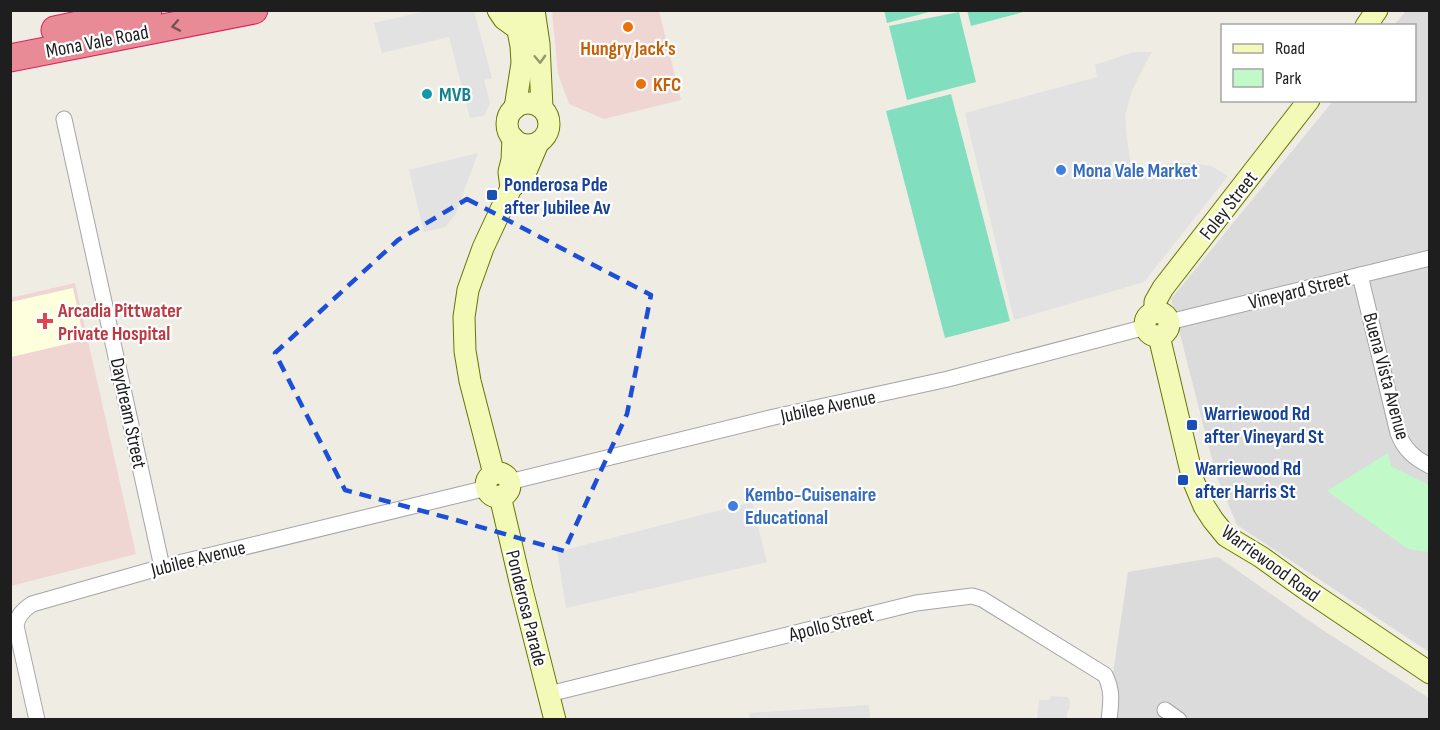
<svg xmlns="http://www.w3.org/2000/svg" width="1440" height="730" font-family="'Sofia Sans Condensed',sans-serif">
<style>
.residential{fill:#dcdbdb}
.commercial{fill:#f0d6d3}
.education{fill:#fdffdd}
.park{fill:#c1fac8}
.pitch{fill:#81dfc0}
.parking{fill:#e2e2e2}
.lines{fill:none;stroke-linecap:round;stroke-linejoin:round}
.street-casing{stroke:#a5a5a5;stroke-width:17}
.secondary-casing{stroke:#647704;stroke-width:23}
.highway-casing{stroke:#dc2258;stroke-width:29}
.street{stroke:#fff;stroke-width:15}
.secondary{stroke:#f3fab7;stroke-width:21}
.highway{stroke:#e88b97;stroke-width:27}
.oneway{stroke:#794f54}
.oneway2{stroke:#939772}
.marked{fill:none;stroke:#1d4ed8;stroke-width:4.5;stroke-dasharray:12 8;stroke-linejoin:round}
.food-dot{fill:#e8710a;stroke:#fff;stroke-width:2}
.culture-dot{fill:#0f9aa8;stroke:#fff;stroke-width:2}
.shop-dot{fill:#3f7fe0;stroke:#fff;stroke-width:2}
.transit-dot{fill:#1a4fb4;stroke:#fff;stroke-width:2}
.health-dot{fill:#e0444e;stroke:#fff;stroke-width:2}
.labels{text-anchor:middle;stroke-width:4.5;stroke-linejoin:round;paint-order:stroke}
.street-label{font-size:20px;fill:#1e1e1e;stroke:#fff}
.food-label{font-size:20px;font-weight:bold;fill:#c56008;stroke:#fff}
.culture-label{font-size:20px;font-weight:bold;fill:#0d838f;stroke:#fff;text-anchor:start}
.shop-label{font-size:20px;font-weight:bold;fill:#366cbe;stroke:#fff;text-anchor:start}
.transit-label{font-size:20px;font-weight:bold;fill:#164399;stroke:#fff;text-anchor:start}
.health-label{font-size:20px;font-weight:bold;fill:#be3a42;stroke:#fff;text-anchor:start}
</style>
<rect width="100%" height="100%" fill="#efece4"/>
<g class="residential">
<polygon points="1406,11 1429,11 1429,652 1237,525 1216,475 1171,299 1333,101 1414,100 1414,26 1394,25"/>
<polygon points="1218,557 1321,629 1429,698 1429,719 1106,720 1128,572"/>
</g>
<g class="commercial">
<polygon points="552,11 659,11 681,100 604,119 569,104 558,74"/>
<polygon points="75,283 136,554 11,586 10,298"/>
</g>
<polygon class="education" points="73,288 84,340 11,357 11,302"/>
<polygon class="park" points="1388,453 1391,466 1429,485 1429,552 1408,549 1327,491"/>
<g class="pitch">
<polygon points="884,10 933,10 933,11 887,23"/>
<polygon points="967,10 1027,10 1027,11 971,26"/>
<polygon points="959,12 976,82 907,100 889,26"/>
<polygon points="951,94 1010,321 945,338 886,111"/>
</g>
<g class="parking">
<polygon points="426,11 474,11 492,78 484,80 490,103 484,116 470,118 449,37 382,53 374,23"/>
<polygon points="1133,52 1152,52 1143,68 1132,91 1125,115 1127,140 1133,177 1154,168 1173,163 1191,163 1211,166 1228,176 1144,282 1014,320 965,113 1097,77 1095,65"/>
<polygon points="478,153 455,215 445,227 424,232 409,170"/>
<polygon points="752,502 767,562 566,608 557,552"/>
<polygon points="1051,696 1068,697 1070,701 1069,710 1067,712 1067,717 1068,719 1037,719 1039,700 1050,700"/>
<polygon points="869,705 870,719 750,719 749,713"/>
</g>
<g class="lines">
<g class="street-casing">
<g id="street">
<polyline points="64,119 162,567"/>
<path d="M1360 275 1398 433C1404 449 1414 458 1430 466"/>
<polyline points="1169,322 1430,258"/>
<polyline points="509,482 774,417 948,379 1146,327"/>
<path d="M549 694 916 603 972 596 982 599 990 604 1105 675C1113 691 1111 702 1109 720"/>
<polyline points="1165,710 1179,720"/>
<path d="M37 720 16 626C17 616 23 610 32 604L162 567 487 488"/>
</g>
</g>
<g class="secondary-casing">
<g id="secondary">
<polyline points="498,10 504,19 518,29"/>
<polyline points="514,10 521,46 522,63 515,108"/>
<polyline points="534,10 539,44 542,108"/>
<polyline points="1366,26 1377,10"/>
<circle cx="528" cy="124" r="21"/>
<polyline points="511,188 509,172 512,160 513,138"/>
<circle cx="1157" cy="324" r="12"/>
<polyline points="1155,313 1155,302 1163,288 1309,100"/>
<polyline points="1159,336 1193,480 1204,506 1213,520 1226,536 1261,557 1304,588 1430,673"/>
<circle cx="498" cy="485" r="12"/>
<polyline points="494,474 470,381 465,351 464,317 468,290 483,248 511,188 524,176 538,143"/>
<polyline points="500,496 522,590 555,720"/>
</g>
</g>
<g class="highway-casing">
<g id="highway">
<polyline points="55,30 148,10"/>
<polyline points="10,58 254,10"/>
</g>
</g>
<use href="#street" class="street"/>
<use href="#secondary" class="secondary"/>
<use href="#highway" class="highway"/>
</g>
<defs><path id="oneway-chevron" d="M-2-3.5L2.5 0L-2 3.5" fill="none" stroke-width="1.6" stroke-linecap="round" stroke-linejoin="round" transform="scale(1.5)"/></defs>
<use class="oneway" href="#oneway-chevron" transform="translate(176 26) rotate(169)"/>
<use class="oneway2" href="#oneway-chevron" transform="translate(540 59) rotate(88)"/>
<path class="marked" d="M467 199 651 295 627 414 564 551 456 520 345 490 275 353 398 240Z"/>
<g class="food-dot">
<circle cx="628" cy="27" r="6"/>
<circle cx="641" cy="84" r="6"/>
</g>
<circle class="culture-dot" cx="427" cy="94" r="6"/>
<g class="shop-dot">
<circle cx="1061" cy="170" r="6"/>
<circle cx="733" cy="506" r="6"/>
</g>
<g class="transit-dot">
<rect x="486" y="189" width="12" height="12" rx="3"/>
<rect x="1186" y="419" width="12" height="12" rx="3"/>
<rect x="1177" y="474" width="12" height="12" rx="3"/>
</g>
<path class="health-dot" d="M42 312h6v6h6v6h-6v6h-6v-6h-6v-6h6z"/>
<g class="labels">
<g class="street-label">
<text transform="translate(97 41) rotate(-11)" y="7">Mona Vale Road</text>
<text transform="translate(1228 205) rotate(-52)" y="7">Foley Street</text>
<text transform="translate(1299 290) rotate(-14)" y="7">Vineyard Street</text>
<text transform="translate(1387 376) rotate(75)" y="7">Buena Vista Avenue</text>
<text transform="translate(828 406) rotate(-12)" y="7">Jubilee Avenue</text>
<text transform="translate(129 413) rotate(78)" y="7">Daydream Street</text>
<text transform="translate(198 558) rotate(-14)" y="7">Jubilee Avenue</text>
<text transform="translate(1271 563) rotate(36)" y="7">Warriewood Road</text>
<text transform="translate(527 608) rotate(76)" y="7">Ponderosa Parade</text>
<text transform="translate(831 624) rotate(-14)" y="7">Apollo Street</text>
</g>
<g class="food-label">
<text x="628" y="55">Hungry Jack's</text>
<text x="653" y="91" text-anchor="start">KFC</text>
</g>
<g class="culture-label">
<text x="439" y="101">MVB</text>
</g>
<g class="shop-label">
<text x="1073" y="177">Mona Vale Market</text>
<text x="745" y="501">Kembo-Cuisenaire<tspan x="745" dy="23">Educational</tspan></text>
</g>
<g class="transit-label">
<text x="504" y="191">Ponderosa Pde<tspan x="504" dy="23">after Jubilee Av</tspan></text>
<text x="1204" y="420">Warriewood Rd<tspan x="1204" dy="23">after Vineyard St</tspan></text>
<text x="1195" y="475">Warriewood Rd<tspan x="1195" dy="23">after Harris St</tspan></text>
</g>
<g class="health-label">
<text x="58" y="317">Arcadia Pittwater<tspan x="58" dy="23">Private Hospital</tspan></text>
</g>
</g>
<rect width="1440" height="730" fill="none" stroke="#1e1e1e" stroke-width="24"/>
<rect x="1221" y="24" width="195" height="78" fill="#ffffff" stroke="#a5a5a5" stroke-width="1.5"/>
<rect x="1233" y="44" width="30" height="9" fill="#f3fab7" stroke="#a5a5a5" stroke-width="1.5"/>
<text x="1275" y="54" font-size="18" fill="#1e1e1e">Road</text>
<rect x="1233" y="69" width="30" height="18" fill="#c1fac8" stroke="#a5a5a5" stroke-width="1.5"/>
<text x="1275" y="84" font-size="18" fill="#1e1e1e">Park</text>
</svg>
